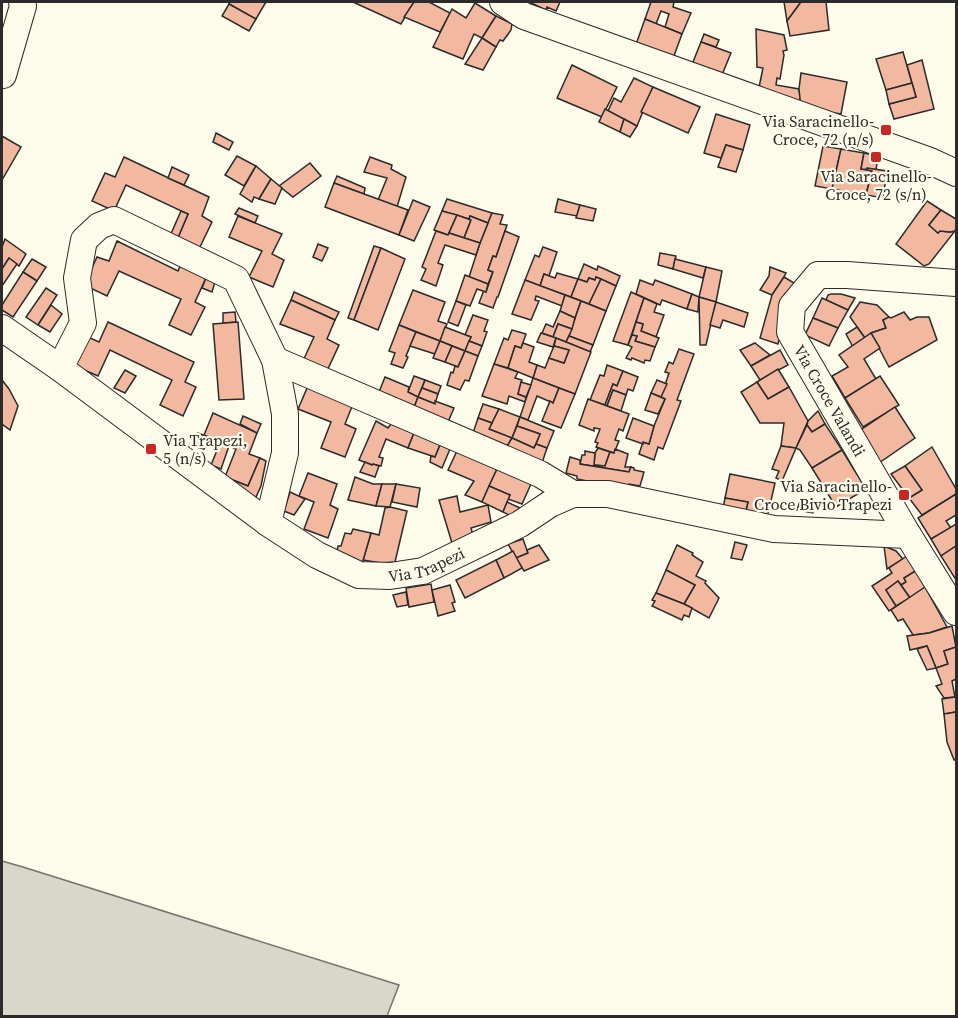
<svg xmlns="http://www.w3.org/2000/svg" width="958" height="1018" font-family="'Source Serif 4',serif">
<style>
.water{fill:#d8d7c9;stroke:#74746e;stroke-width:1.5}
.building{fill:#f2b8a0;stroke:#2b2b2b;stroke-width:1.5}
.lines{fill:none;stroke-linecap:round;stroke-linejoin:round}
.minor-casing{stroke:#2b2b2b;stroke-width:28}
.minor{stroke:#fdfbea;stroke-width:26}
.poi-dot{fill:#c62828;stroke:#fdfbea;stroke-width:2}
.labels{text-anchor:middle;stroke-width:4.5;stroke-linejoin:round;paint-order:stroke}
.poi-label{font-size:16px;fill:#2b2b2b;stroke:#fdfbea;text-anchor:end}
.street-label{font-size:16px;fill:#2b2b2b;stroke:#fdfbea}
</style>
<rect width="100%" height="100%" fill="#fdfbea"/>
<polygon class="water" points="2,861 23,867 399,985 387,1016 2,1016"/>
<g class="building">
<polygon points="230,2 266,2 256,19 229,4"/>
<polygon points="353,2 414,2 401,24"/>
<polygon points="414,2 429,2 450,13 440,32 404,17"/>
<polygon points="529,2 560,2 556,11 547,7 546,10"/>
<polygon points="651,2 674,2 673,7 691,13 682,34 665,27 669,14 661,11 656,24 645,19"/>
<polygon points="784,2 801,2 787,21"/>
<polygon points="801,2 826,2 829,30 790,36 787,21"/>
<polygon points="475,3 496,16 482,38 474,34 463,59 433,47 452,9 466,18"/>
<polygon points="229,4 256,19 249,31 222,16"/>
<polygon points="496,16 512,24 511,30 503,41 500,40 496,47 482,38"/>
<polygon points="645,19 682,34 671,64 634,50"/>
<polygon points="756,29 784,35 787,50 783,51 784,55 780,79 777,78 776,85 799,89 801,105 757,97 763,68 757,67"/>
<polygon points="704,34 719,40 716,47 701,42"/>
<polygon points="482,38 496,47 483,70 465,64"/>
<polygon points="701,42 731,53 719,82 689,72"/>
<polygon points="903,52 912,83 886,90 876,59"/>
<polygon points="922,60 934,109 894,119 889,104 916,97 907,65"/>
<polygon points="572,65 617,87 602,117 557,98"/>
<polygon points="801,73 847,82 841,114 801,108 799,89"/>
<polygon points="634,78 653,87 637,126 608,111 614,98 621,102"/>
<polygon points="912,83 916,97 889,104 886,90"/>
<polygon points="653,87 700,107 688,133 641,112"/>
<polygon points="605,109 624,119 620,132 599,122"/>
<polygon points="716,114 750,125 743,150 726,145 721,158 704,153"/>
<polygon points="624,119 637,126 630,137 620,132"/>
<polygon points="216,133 233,142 229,150 213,142"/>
<polygon points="2,136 21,147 2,180"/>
<polygon points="726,145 743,150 736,172 718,167"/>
<polygon points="823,146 841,149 832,189 815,186"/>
<polygon points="841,149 864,153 861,169 872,171 866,195 832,189"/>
<polygon points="864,153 878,156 876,170 861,169"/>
<polygon points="237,156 256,166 244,186 225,175"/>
<polygon points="124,157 209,197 202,216 212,222 198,251 177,240 188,214 126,185 114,211 92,201 105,173 115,177"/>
<polygon points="370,157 392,165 391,169 406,177 397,207 378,200 387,178 364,172"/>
<polygon points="310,163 321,176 293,197 279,186"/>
<polygon points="256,166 271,179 259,199 254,197 252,202 240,194"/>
<polygon points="172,167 189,175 184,185 168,178"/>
<polygon points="867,168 887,171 883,198 866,195 872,171 867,170"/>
<polygon points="337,176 365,188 364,194 334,183"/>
<polygon points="271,179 282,188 275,204 259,199"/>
<polygon points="334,183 408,210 399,235 325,207"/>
<polygon points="447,199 492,213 488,223 470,216 469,219 442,211"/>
<polygon points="558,199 580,205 577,216 555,212"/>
<polygon points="413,200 430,207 414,241 399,235"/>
<polygon points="927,201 941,210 929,225 938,233 940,231 950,232 955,231 929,264 924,266 896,244"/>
<polygon points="580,205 596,209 593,221 576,218"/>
<polygon points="239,208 258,216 255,223 235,214"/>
<polygon points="941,210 956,219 956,228 955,231 950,232 940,231 938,233 929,225"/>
<polygon points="181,211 188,214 177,240 170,236"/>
<polygon points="442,211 457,215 448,235 434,230"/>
<polygon points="492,213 503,215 500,224 507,225 496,257 493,256 488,270 493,272 488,284 469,277 480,243"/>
<polygon points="457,215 471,220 464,238 449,233"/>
<polygon points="238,216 282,234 272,254 284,260 273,287 249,277 262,251 229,237"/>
<polygon points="470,216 488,223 480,243 464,238 471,220 469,219"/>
<polygon points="436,231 448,235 449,233 480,243 476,255 445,245 438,263 443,265 436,286 421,280 426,269 422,267"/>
<polygon points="505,231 519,237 498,297 497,297 493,308 479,303 484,290 486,292 493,272 488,270 493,256 496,257"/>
<polygon points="5,239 26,254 19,266 9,258 2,269 2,247"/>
<polygon points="117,241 178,271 180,266 206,278 195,302 205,307 191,335 169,325 181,299 119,271 107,296 84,285 97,257 109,261"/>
<polygon points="318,244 328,248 322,261 313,257"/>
<polygon points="374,246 381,248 354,320 348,318"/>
<polygon points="543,247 557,252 549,276 544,274 540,286 525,280 535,255 539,257"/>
<polygon points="381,248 405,259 378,330 354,320"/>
<polygon points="660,253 676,256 673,269 658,265"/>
<polygon points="9,258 17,264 2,286 2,269"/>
<polygon points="32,259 46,267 37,281 23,272"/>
<polygon points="675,259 706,267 703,278 673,269"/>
<polygon points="584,264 597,270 598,266 620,276 616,286 596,277 595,280 589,278 587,282 578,279"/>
<polygon points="706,267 722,271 716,302 699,297"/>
<polygon points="770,267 786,273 784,277 772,295 760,290 769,276"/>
<polygon points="23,272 37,281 13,317 2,310 2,305"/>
<polygon points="557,273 578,279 571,297 540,286 544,274 555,278"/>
<polygon points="465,275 488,284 486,292 477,289 470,306 456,301"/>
<polygon points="596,277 601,279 589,304 571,297 578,279 587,282 589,278 595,280"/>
<polygon points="784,277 799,286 788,305 778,344 760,338 772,295"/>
<polygon points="206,278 215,282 212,292 202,288"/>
<polygon points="601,279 616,286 606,311 589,304"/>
<polygon points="525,280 565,295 562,306 536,296 535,300 539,301 531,320 512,314"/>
<polygon points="640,280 653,285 655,280 692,294 687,309 662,300 660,305 636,294"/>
<polygon points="46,288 57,295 38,325 26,317"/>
<polygon points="413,290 445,302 438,321 447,324 440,341 399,325"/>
<polygon points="294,292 339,312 335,320 291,300"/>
<polygon points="631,292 644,298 628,345 613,341"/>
<polygon points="692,294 699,297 698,312 687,309"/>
<polygon points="831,294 841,294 855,298 848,310 826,300 828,295"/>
<polygon points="565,295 581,301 575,318 560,311"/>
<polygon points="699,297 716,302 706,345 700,345"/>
<polygon points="644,298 657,304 654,312 664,315 656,337 641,331 643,324 636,322"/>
<polygon points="822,298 848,310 838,328 813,318"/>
<polygon points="291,300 335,320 327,339 339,345 326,373 302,363 314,337 280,324"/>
<polygon points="456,301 466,305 458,326 448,322"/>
<polygon points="581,301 606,311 593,345 569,336"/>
<polygon points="716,302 748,313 744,327 723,320 720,328 710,325"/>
<polygon points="860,302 877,305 889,317 883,320 886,328 871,333 865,338 850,317"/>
<polygon points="51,305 62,314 50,332 38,325"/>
<polygon points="560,311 575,318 572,329 558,324 553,337 542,333 546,324 553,327"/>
<polygon points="235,312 236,322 223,323 223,313"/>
<polygon points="904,312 910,320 917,317 929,317 937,340 889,367 871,333 886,328 883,320 889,317 891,318"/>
<polygon points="473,315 488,320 484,331 487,332 482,346 469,341 471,337 465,335"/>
<polygon points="813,318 838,328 829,346 805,335"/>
<polygon points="108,322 194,362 185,382 196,387 183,416 160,405 172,380 110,350 98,376 75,366 88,337 99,342"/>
<polygon points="238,322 244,399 219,400 213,324"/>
<polygon points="636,322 643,324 641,331 659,338 655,347 635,341 637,336 632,335"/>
<polygon points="558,324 572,329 566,342 553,337"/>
<polygon points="399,325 416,332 406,356 408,357 403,368 391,364 395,353 389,351"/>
<polygon points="445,327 471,337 465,351 440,341"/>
<polygon points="857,327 865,338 853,347 846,334"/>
<polygon points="512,330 526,334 521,348 515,346 508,368 494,364 504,338 508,340"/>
<polygon points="416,332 440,341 435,354 410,346"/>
<polygon points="541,333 556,338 553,347 537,342"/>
<polygon points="871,333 880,348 864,359 876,379 845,398 832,376 848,367 839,355"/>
<polygon points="632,335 637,336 635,341 655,347 650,361 645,360 644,363 632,358 631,360 626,358 632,347 628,345"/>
<polygon points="569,336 593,345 590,352 566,342"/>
<polygon points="556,338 591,352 575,394 533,378 537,365 545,368 549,358 564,363 569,350 554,346"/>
<polygon points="440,341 452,346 445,362 433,358"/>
<polygon points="469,341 482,346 478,356 465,351"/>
<polygon points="523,343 534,347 529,362 537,365 533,378 508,368 515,346 521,348"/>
<polygon points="755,343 770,355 751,366 740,350"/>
<polygon points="452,346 465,351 458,367 445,362"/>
<polygon points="554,346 569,350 564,363 549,358"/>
<polygon points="679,349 694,354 677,400 681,401 663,449 658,447 654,460 639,454 643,442 649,444 654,426 665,399 661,397 669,373 665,372 669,362 673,364"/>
<polygon points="780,350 788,365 760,380 751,366"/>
<polygon points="465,351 478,356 469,381 465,380 460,390 447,385 451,372 453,373 455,366 458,367"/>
<polygon points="494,364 518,372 515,378 522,380 518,394 526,397 525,402 509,396 507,404 482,396"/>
<polygon points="607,365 623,371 617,386 613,384 605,405 590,400 600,375 604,376"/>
<polygon points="778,369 789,387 768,399 757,382"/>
<polygon points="125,370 136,376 125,393 114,388"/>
<polygon points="623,371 638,377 633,391 628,389 626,395 613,390 607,406 605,405 613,384 617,386"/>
<polygon points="414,376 425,380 418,397 408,392"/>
<polygon points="880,376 899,405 863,427 845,398"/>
<polygon points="385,377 409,387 408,392 418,397 412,413 388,403 390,395 379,392"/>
<polygon points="533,378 559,388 553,403 537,396 528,420 520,417"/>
<polygon points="2,380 9,389 18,406 10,430 2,424"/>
<polygon points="425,380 441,386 438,394 422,388"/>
<polygon points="657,380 667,384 661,397 651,393"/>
<polygon points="521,382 531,385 526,397 518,394"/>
<polygon points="757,382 768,399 789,387 808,421 796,448 781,446 784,423 760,423 741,392"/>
<polygon points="308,386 353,404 345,424 356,429 345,457 321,448 331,422 298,409"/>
<polygon points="422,388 438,394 435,404 418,397"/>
<polygon points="559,388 575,394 561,428 542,421 550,401 553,403"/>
<polygon points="613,390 626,395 621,411 607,406"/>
<polygon points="651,393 665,399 658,414 645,410"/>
<polygon points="418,397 435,404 435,401 454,408 448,422 412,413"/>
<polygon points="588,399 629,414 623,431 619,429 615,440 619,441 614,453 596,447 598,443 595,442 600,429 594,428 594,431 579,425"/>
<polygon points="483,404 499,409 492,423 478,418"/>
<polygon points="895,407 915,438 879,463 859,431"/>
<polygon points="499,409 520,417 512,438 489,429"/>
<polygon points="818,411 825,424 812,432 807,425 808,421"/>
<polygon points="213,413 257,433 249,454 260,458 248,486 225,477 236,449 204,435"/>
<polygon points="243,416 261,424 257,433 240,424"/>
<polygon points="520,417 554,431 547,448 536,444 540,434 517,426"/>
<polygon points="478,418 492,423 489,429 512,438 506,448 473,433"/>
<polygon points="633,418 654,426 649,444 643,442 643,444 626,438"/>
<polygon points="376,421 388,428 391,424 414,433 408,448 386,439 379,457 383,458 381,466 373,464 372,465 359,460"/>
<polygon points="825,424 842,450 812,468 800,450 796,448 807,425 812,432"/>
<polygon points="517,426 540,434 534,448 512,438"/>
<polygon points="198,433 215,440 213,444 209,442 209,444 206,443 204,449 193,446"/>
<polygon points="414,433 440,445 435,457 408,448"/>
<polygon points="512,438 534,448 536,444 547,448 542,463 506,448"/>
<polygon points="220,443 229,446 221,469 211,465"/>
<polygon points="440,445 450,449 442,468 430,462 431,456 435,457"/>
<polygon points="781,446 796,448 782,481 776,478 779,471 772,469"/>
<polygon points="932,447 956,489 956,494 922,515 909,498 922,490 905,466"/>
<polygon points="598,448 610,452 605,466 594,465 595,453"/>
<polygon points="615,449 628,454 625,467 631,467 629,472 580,464 582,455 585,455 585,451 595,453 594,465 605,466 610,452 614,453"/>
<polygon points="842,450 866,489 836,507 812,468"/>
<polygon points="457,451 497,469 482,502 465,495 474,481 448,470"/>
<polygon points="570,457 580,460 580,464 629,472 631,467 634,468 634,470 644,472 640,486 629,484 628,489 577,479 577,476 566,473"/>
<polygon points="260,458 266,461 261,486 256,497 223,482 225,477 248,486"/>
<polygon points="365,462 372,465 373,464 379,466 375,477 360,472"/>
<polygon points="905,466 922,490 909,498 891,474"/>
<polygon points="497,469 531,484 522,504 508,499 510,495 489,486"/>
<polygon points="308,473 337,484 330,505 338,509 328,538 304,529 314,502 299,496"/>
<polygon points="730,474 775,483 767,518 745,514 748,502 725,498"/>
<polygon points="355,477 373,484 382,484 376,506 348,500"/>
<polygon points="382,484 396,484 390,507 376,506"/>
<polygon points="396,484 420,488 417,507 392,502"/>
<polygon points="489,486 510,495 503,512 482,502"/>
<polygon points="290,492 305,499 294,515 284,511"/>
<polygon points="956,494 956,515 946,521 951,528 931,539 918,518"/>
<polygon points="457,496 460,512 488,505 491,522 471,528 473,535 452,543 439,500"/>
<polygon points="725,498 748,502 745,514 723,509"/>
<polygon points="801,498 816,501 813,513 797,510"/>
<polygon points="507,502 520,508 511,516 503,512"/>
<polygon points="390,507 407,511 395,562 381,563 363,560 371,533 379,535 385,508"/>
<polygon points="956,524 956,546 941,556 931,539"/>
<polygon points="353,529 371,533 362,564 336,556 338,546 341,546 345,533 351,534"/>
<polygon points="523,539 528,553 516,558 508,544"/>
<polygon points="735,542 747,545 742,560 731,558"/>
<polygon points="539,545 549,560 524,571 516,558 528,553 527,550"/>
<polygon points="677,545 693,553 692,555 703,562 696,576 706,581 705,583 719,598 709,618 684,604 695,585 666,570"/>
<polygon points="884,546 896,551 903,559 887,569"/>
<polygon points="956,546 956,580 941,556"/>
<polygon points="513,551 522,568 504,578 496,560"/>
<polygon points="907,556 917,570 904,578 906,582 901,585 898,581 886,590 896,606 889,611 872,586 892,573 889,568"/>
<polygon points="496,560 504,578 465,598 456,580"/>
<polygon points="666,570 695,585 684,604 656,593"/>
<polygon points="917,570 927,586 910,598 901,585 906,582 904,578"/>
<polygon points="898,581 910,598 896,606 886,590"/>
<polygon points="431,584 434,602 409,607 406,588"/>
<polygon points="450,585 455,602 452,603 455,611 438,616 432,590"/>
<polygon points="925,587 947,627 929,633 913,635 903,619 898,621 891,610"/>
<polygon points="406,592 408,605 397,607 393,595"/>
<polygon points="656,593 684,604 692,608 689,617 684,615 682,620 652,606 655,601 652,600"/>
<polygon points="952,626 956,647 944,651 948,664 936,668 927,646 910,650 907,636 929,633"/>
<polygon points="927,646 936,668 927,670 917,649"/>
<polygon points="956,647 956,679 952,681 955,697 944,698 936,686 942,684 936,668 948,664 944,651"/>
<polygon points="955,697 956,697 956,712 944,714 942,699"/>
<polygon points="956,712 956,759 954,760 947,742 944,714"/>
</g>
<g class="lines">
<g class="minor-casing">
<g id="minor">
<polyline points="503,2 524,16 930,161 956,173"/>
<polyline points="3,75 23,6 22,2"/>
<path id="s1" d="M956 283 847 275H818L792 306 790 332 908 535 956 612"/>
<path id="s2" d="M2 328 60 368 268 523 317 555 359 575 390 576 423 571 520 524 550 504 573 494H608L774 529 908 535"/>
<polyline points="275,360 540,474 573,494"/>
<polyline points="60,368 83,323 77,278 84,240 99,226 114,220 236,279 275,360 285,414 285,453 268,523"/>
</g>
</g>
<use href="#minor" class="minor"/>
</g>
<g class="poi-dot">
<rect x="880" y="124" width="12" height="12" rx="3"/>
<rect x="870" y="151" width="12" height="12" rx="3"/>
<rect x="145" y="443" width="12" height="12" rx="3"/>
<rect x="898" y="489" width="12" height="12" rx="3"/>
</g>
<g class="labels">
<g class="poi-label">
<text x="874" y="127">Via Saracinello-<tspan x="874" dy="18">Croce, 72 (n/s)</tspan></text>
<text x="876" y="182" text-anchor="middle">Via Saracinello-<tspan x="876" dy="18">Croce, 72 (s/n)</tspan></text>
<text x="163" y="446" text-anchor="start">Via Trapezi,<tspan x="163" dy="18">5 (n/s)</tspan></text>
<text x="892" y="492">Via Saracinello-<tspan x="892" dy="18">Croce Bivio Trapezi</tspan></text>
</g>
<g class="street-label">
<text dy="6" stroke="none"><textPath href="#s1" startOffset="284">Via Croce Valandi</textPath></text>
<text dy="6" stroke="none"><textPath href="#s2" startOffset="504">Via Trapezi</textPath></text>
</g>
</g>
<rect width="958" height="1018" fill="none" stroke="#2b2b2b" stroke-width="6"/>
</svg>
